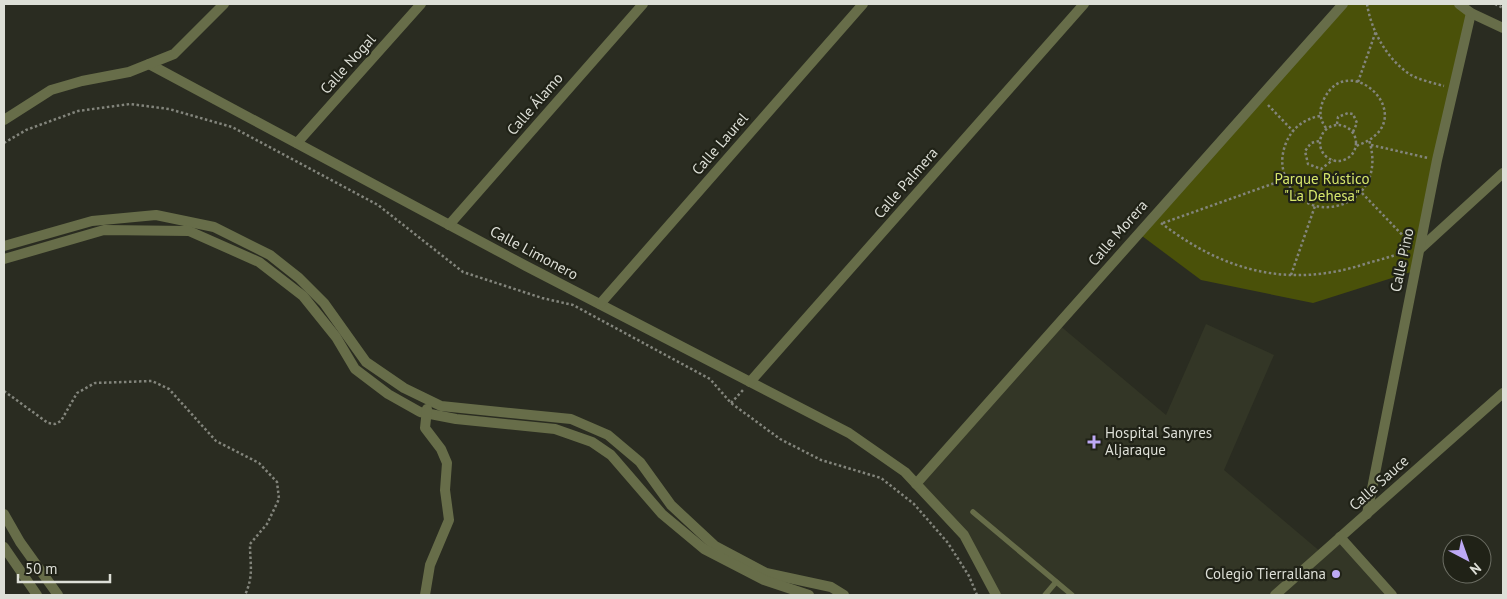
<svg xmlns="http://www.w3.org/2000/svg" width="1507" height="599" font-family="'PT Sans',sans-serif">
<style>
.built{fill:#333626}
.green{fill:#4a5109}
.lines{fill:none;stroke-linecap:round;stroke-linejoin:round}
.path{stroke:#83857c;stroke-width:2.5;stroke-dasharray:2.5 2.5;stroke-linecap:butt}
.service{stroke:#676d49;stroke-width:5.5}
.minor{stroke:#676d49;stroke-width:10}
.tertiary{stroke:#676d49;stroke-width:10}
.poi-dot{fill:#bda9f5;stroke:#202217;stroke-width:2}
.labels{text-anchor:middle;stroke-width:4.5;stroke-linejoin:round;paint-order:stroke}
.street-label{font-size:15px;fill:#dddfd7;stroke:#202217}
.park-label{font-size:15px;fill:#d7e76c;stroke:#202217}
.poi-label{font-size:15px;fill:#dddfd7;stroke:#202217;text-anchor:start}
</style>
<rect width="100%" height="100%" fill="#2a2c21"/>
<polygon class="built" points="1058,324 1166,415 1206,324 1274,355 1224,470 1322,553 1340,537 1392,595 996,595 964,535 916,484"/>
<polygon class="green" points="1343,4 1459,4 1471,13 1414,271 1313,303 1201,280 1138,233"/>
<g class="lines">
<g class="path">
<path d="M1367 4C1371 30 1387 60 1411 75 1420 80 1433 83 1444 86"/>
<polyline points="1495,4 1503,8"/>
<polyline points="1358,82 1376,31"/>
<polyline points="1268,105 1293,131"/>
<path d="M1320 116C1304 119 1292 128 1286 143 1282 153 1281 163 1284 173 1300 233 1391 209 1369 140"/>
<polyline points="1337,124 1338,117 1348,113 1353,114 1357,123 1353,132"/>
<circle cx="1338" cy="143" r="18"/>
<path d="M1326 128C1319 119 1319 109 1324 99 1350 46 1426 122 1356 146"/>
<polyline points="1319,141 1311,143 1305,151 1308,164 1321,169 1333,160"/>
<polyline points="4,143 26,130 78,111 130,104 169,109 232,127 378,205 463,272 542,298 573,305 710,379 731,403 780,439 821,460 881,478 914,504 948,543 969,576 977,595"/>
<polyline points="1371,145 1428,158"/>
<polyline points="1362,193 1410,243"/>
<path d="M1161 223C1225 272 1290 289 1368 263 1382 259 1396 256 1408 249"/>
<polyline points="1163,223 1286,179"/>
<polyline points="1291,275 1315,206"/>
<path d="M4 391 48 423 55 424 61 421 77 393 95 383 152 381 169 389 216 441 259 463 277 482 279 499 267 524 250 544C250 565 254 575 245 595"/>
<polyline points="731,403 744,389"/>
</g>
<g class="service">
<polyline points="973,512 1072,595"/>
<polyline points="1045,595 1056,582"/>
</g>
<g class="minor">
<polyline points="149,64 526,266 849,433 905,472 964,535 996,595"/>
<polyline points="297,143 421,4"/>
<polyline points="449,225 643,4"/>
<polyline points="4,246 92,221 156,215 214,227 270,255 299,278 324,303 366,362 404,388 441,406 571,419 608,435 640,462 671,505 715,546 766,573 831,587 844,595"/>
<polyline points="1421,248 1503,173"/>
<polyline points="4,259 104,230 189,231 259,262 303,296 336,337 355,369 388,394 420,412 456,419 555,429 592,442 611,455 662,514 704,549 764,580 809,595"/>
<polyline points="600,304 863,4"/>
<polyline points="750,382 1084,4"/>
<polyline points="916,484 1343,4"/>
<polyline points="1367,514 1437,160 1471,13"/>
<polyline points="1340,537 1392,595"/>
<polyline points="425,595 430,565 449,520 445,490 447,463 441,449 425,428 427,409"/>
<polyline points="1275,595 1503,393"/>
</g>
<g class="tertiary">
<polyline points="1459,4 1471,13 1503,28"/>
<polyline points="4,120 51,90 82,81 129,72 174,54 224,4"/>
<polyline points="4,514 20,542 58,595"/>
<polyline points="4,547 37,595"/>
</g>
</g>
<g class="poi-dot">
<path d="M1091.5 434.5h5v5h5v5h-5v5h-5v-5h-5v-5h5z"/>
<circle cx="1336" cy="574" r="5"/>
</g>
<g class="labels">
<g class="street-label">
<text transform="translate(348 64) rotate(-48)" y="5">Calle Nogal</text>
<text transform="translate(535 104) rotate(-49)" y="5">Calle Álamo</text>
<text transform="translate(720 144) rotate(-49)" y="5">Calle Laurel</text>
<text transform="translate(906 183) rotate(-49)" y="5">Calle Palmera</text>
<text transform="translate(1118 233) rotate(-49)" y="5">Calle Morera</text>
<text transform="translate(534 253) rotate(28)" y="5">Calle Limonero</text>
<text transform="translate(1402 260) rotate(-78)" y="5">Calle Pino</text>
<text transform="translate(1379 483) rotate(-42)" y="5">Calle Sauce</text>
</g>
<g class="park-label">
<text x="1322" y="184">Parque Rústico<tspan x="1322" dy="17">"La Dehesa"</tspan></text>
</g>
<g class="poi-label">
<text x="1105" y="438">Hospital Sanyres<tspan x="1105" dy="17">Aljaraque</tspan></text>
<text x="1326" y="579" text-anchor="end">Colegio Tierrallana</text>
</g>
</g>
<rect width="1507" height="599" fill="none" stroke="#dddfd7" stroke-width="10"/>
<g transform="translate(1467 559) rotate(139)"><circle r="24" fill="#202217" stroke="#6c6e64"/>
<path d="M0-4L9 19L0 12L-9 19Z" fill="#bda9f5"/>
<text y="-8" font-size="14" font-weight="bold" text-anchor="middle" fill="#dddfd7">N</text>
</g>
<path d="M18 574v8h92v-8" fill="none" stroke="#dddfd7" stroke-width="2.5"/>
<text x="25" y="574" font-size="15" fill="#dddfd7" stroke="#202217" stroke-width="4" paint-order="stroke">50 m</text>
</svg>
